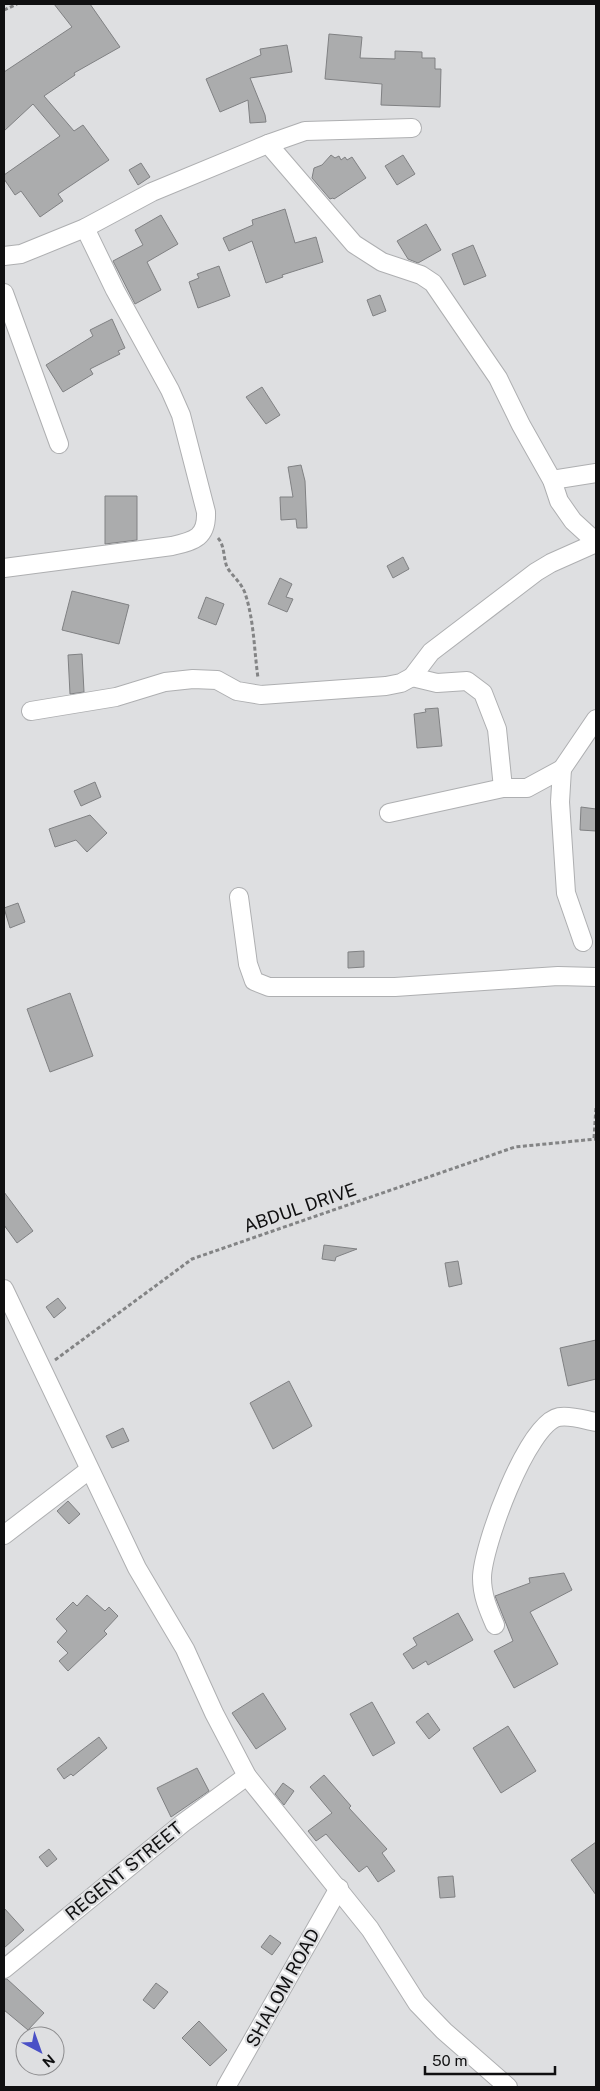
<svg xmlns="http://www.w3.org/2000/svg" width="600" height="2091" font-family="'Public Sans',sans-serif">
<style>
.building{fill:#abacad;stroke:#808183}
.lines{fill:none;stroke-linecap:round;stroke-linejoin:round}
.street-casing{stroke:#aeafb1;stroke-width:20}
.path{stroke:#838485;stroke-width:3;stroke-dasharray:4 2.5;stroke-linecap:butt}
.street{stroke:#fff;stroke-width:18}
.labels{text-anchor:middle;stroke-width:4.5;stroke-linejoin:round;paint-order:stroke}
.street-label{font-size:18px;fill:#101011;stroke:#dedfe1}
</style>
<rect width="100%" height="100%" fill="#dedfe1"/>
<g class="building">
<polygon points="54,4 90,4 120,47 74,73 75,75 44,96 74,131 83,125 109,160 58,194 63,201 40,217 21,191 15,195 4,179 4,175 60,136 33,104 4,131 4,72 72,27"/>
<polygon points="329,34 362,37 360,58 395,59 395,51 422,52 422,58 435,58 435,69 441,69 440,107 381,105 382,84 325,79"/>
<polygon points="287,45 292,72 250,78 265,115 266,122 250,123 248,100 220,112 206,79 261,55 260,49"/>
<polygon points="331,155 335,158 339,156 341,160 345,157 347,160 352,157 366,178 334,199 333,198 330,199 312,178 314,168 322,165"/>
<polygon points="403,155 415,174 397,185 385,166"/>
<polygon points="141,163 150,177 138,185 129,170"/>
<polygon points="285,209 295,243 316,237 323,262 282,275 283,277 266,283 252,241 229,251 223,238 253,225 252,220"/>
<polygon points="161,215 178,244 147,262 161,290 135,304 113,261 143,245 135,230"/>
<polygon points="426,224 441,250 418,263 408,259 397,241"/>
<polygon points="473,245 486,276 464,285 452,254"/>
<polygon points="219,266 230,296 198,308 189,282 199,278 197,274"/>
<polygon points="380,295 386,311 373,316 367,300"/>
<polygon points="112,319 125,348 118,351 120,354 90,369 93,374 63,392 46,365 93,336 90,330"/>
<polygon points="262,387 280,415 266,424 246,397"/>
<polygon points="301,465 305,481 307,528 297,528 296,519 281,520 280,497 293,497 288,467"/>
<polygon points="105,496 137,496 137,540 105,544"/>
<polygon points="403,557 409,569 393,578 387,566"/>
<polygon points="280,578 292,584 286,597 293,599 287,612 268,604"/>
<polygon points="72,591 129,605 119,644 62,630"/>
<polygon points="206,597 224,604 216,625 198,618"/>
<polygon points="82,654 84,692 70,694 68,655"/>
<polygon points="438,708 442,746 417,748 414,714 426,712 425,709"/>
<polygon points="95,782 101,797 81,806 74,791"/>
<polygon points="581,807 596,809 596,831 580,830"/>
<polygon points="90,815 107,833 87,852 76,840 55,847 49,829"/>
<polygon points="18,903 25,922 10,928 4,908"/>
<polygon points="364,951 364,967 348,968 348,952"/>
<polygon points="70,993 93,1056 50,1072 27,1009"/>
<polygon points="4,1192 33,1231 17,1243 4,1225"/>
<polygon points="324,1245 357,1249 336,1257 335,1261 322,1259"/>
<polygon points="458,1261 462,1284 449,1287 445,1263"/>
<polygon points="58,1298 66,1308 54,1318 46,1307"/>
<polygon points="596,1340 596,1379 568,1386 560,1348"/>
<polygon points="289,1381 312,1426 273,1449 250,1403"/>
<polygon points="123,1428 129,1441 112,1448 106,1436"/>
<polygon points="68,1501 80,1514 69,1524 57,1511"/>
<polygon points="564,1573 572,1590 530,1612 558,1664 514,1688 494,1651 513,1641 495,1596 530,1583 529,1578"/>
<polygon points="87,1595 105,1611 109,1607 118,1616 104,1631 107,1634 68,1671 59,1661 68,1653 57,1642 67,1631 56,1619 73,1602 77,1606"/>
<polygon points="458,1613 473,1640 428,1665 426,1661 413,1669 403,1654 417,1645 413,1638"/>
<polygon points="263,1693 286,1729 256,1749 232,1713"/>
<polygon points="372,1702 395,1743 373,1756 350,1714"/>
<polygon points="428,1713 440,1730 429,1739 416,1722"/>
<polygon points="508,1726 536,1771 501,1793 473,1748"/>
<polygon points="99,1737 107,1748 73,1776 71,1774 64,1779 57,1769"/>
<polygon points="197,1768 209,1791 171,1817 157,1788"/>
<polygon points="324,1775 351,1806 349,1808 387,1849 382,1853 395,1871 378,1882 367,1866 359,1872 326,1834 316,1841 308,1831 332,1813 310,1787"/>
<polygon points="283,1783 294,1791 284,1805 275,1794"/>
<polygon points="596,1842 596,1895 571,1860"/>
<polygon points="49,1849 57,1859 47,1867 39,1857"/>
<polygon points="453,1876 455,1897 440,1898 438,1877"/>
<polygon points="4,1908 24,1930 4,1948"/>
<polygon points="270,1935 281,1943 272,1955 261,1947"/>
<polygon points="4,1979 7,1979 44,2013 28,2030 4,2010"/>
<polygon points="156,1983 168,1992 154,2009 143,2000"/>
<polygon points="199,2021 227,2050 210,2066 182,2038"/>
</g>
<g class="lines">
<g class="street-casing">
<g id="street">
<polyline points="268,144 305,131 412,128"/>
<polyline points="4,256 21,254 85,228 152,192 268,144 354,244 382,262 421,275 433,283 498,378 521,425 552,480 559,501 573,521 596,542"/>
<polyline points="4,293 59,444"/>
<polyline points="552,480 596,473"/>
<path d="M4 568 172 546C195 541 207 537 206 512L181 415 170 390 115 290 85 228"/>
<polyline points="412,677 437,683 467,681 483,693 497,729 503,788"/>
<polyline points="31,711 116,697 165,682 193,679 217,680 237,691 261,695 386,686 401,683 412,677 431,652 536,572 551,563 596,543"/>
<polyline points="562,769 560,802 566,893 583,942"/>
<polyline points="389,813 503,788 527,788 562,769 596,719"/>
<polyline points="239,897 248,964 254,981 269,987 395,987 558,976 596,977"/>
<polyline points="4,1289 137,1568 185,1649 214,1713 247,1776 370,1929 417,2003 444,2031 508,2087"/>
<polyline points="4,1535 89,1470"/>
<path d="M495 1625C488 1609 482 1595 482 1578 482 1548 527 1423 559 1417 571 1415 585 1420 596 1422"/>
<polyline points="4,1969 183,1823 247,1776"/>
<polyline points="226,2087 339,1888"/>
</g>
</g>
<g class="path">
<polyline points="4,10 17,4"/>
<path d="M218 538C225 546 223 557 227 567 232 576 241 582 245 593 254 620 254 649 258 678"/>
<polyline points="594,1138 596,1107"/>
<polyline points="55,1360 192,1259 515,1147 596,1139"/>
</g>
<use href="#street" class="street"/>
</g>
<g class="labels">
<g class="street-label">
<text transform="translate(300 1208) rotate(-19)" y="6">ABDUL DRIVE</text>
<text transform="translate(124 1871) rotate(-39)" y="6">REGENT STREET</text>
<text transform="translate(283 1988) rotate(-61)" y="6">SHALOM ROAD</text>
</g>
</g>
<rect width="600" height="2091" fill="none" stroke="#101011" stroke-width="10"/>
<g transform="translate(40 2051) rotate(139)"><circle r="24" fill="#dedfe1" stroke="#8c8c8e"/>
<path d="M0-4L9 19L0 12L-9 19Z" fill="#4a50c6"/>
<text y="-8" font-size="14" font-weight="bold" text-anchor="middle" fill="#101011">N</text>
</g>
<path d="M425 2066v8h130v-8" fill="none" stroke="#101011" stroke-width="2.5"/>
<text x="432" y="2066" font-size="15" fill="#101011" stroke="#dedfe1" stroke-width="4" paint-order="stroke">50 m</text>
</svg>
